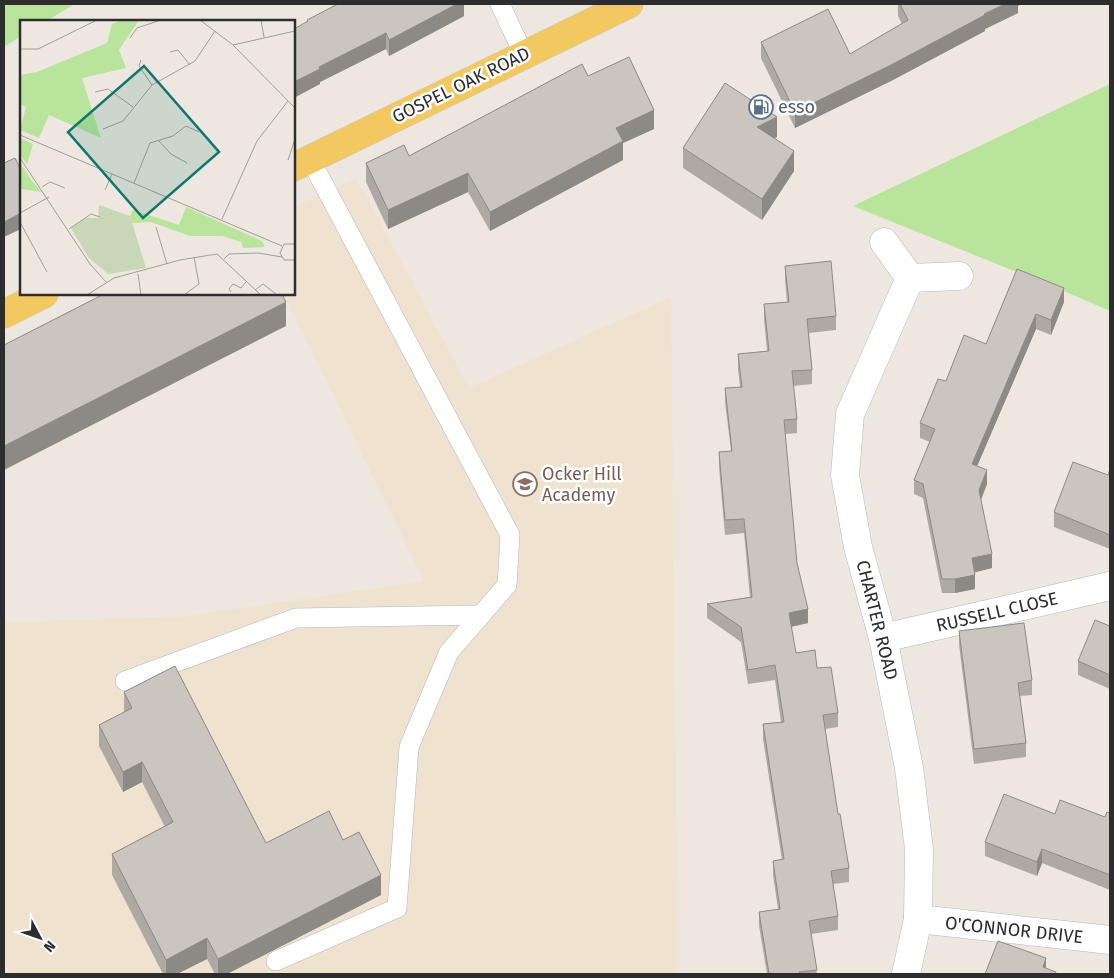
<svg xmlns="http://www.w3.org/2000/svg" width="1114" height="978" font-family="'Fira Sans',sans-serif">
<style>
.education{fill:#efe3cf}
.green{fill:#b8e49c}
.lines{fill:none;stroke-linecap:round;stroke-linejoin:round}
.service-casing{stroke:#b3b6c0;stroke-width:20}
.minor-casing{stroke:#b3b6c0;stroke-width:29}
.primary-casing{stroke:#c8c8c8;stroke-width:29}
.service{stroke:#fff;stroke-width:19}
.minor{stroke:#fff;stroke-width:28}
.primary{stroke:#f2c961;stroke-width:28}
.wall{fill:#aea9a3}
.shaded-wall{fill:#8d8a85}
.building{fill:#cac5be;stroke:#8d8a85}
.labels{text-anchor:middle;stroke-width:5;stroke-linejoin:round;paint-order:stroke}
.street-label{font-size:18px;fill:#2d2d2d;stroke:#fff}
.service-label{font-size:18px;fill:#4e5e75;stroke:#fff;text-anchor:start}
.education-label{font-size:18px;fill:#785e54;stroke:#fff;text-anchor:start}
.inset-road{fill:none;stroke:#a19d98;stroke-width:1}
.view{fill:#0f766e;fill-opacity:0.15;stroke:#0f766e;stroke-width:2.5}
.inset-edge{fill:none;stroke:#2d2d2d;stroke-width:2.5}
</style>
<rect width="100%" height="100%" fill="#eee7df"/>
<polygon class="education" points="356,178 469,388 671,297 678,974 10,974 4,961 4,622 181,617 424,581 284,294 294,294 294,207"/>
<g class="green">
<polygon points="4,4 75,4 46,21 21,21 21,36 4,47"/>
<polygon points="1110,84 1110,311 1059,289 853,206"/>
</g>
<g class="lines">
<g class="service-casing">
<g id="service">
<polyline points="500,4 524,55"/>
<polyline points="125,681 296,618 481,615"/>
<polyline points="276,961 397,908 409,747 449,652 507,585 510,535 310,159"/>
</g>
</g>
<g class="minor-casing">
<g id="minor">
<polyline points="884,242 910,278 959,276"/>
<polyline points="883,638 1110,586"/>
<polyline points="918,919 1110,940"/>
<polyline points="906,974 918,919 919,849 909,768 883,638 858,547 845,475 850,414 910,278"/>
</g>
</g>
<g class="primary-casing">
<g id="primary">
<polyline points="294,167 629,4"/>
<polyline points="4,314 44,294"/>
</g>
</g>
<use href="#service" class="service"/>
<use href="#minor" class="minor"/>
<use href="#primary" class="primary"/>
</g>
<g class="wall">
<polygon points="464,4 464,16 389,56 386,49 320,82 320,84 307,20"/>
<polygon points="898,4 1021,4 1018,6 1018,13 985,29 985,31 891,81 795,128 761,58 761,42 850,54 902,24 898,16"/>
<polygon points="588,76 654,129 623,143 623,160 490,231 468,192 388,229 366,182 366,163 409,156"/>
<polygon points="777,137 775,138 794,171 762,220 683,168 683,148"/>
<polygon points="785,266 836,316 836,330 809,333 812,370 812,384 793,386 797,419 797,433 785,434 797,563 808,623 791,627 796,653 817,668 838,713 838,727 825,729 838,814 849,868 849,882 833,884 838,916 838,930 811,934 817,974 767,974 759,926 759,912 778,909 773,875 773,861 782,860 763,739 763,724 781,722 775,680 748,684 741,642 707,618 707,604 750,597 744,533 725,535 719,467 719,452 731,451 725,402 725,388 740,387 738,368 738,354 767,351 764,319 764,304 787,302 785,280"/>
<polygon points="1017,269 1064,302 1051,335 1036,329 977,466 987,484 981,500 992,568 975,572 975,589 955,593 942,593 923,498 914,494 914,480 930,442 920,438 920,423 986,344"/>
<polygon points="1110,469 1110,549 1054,527 1054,512 1108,475"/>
<polygon points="1110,626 1110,689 1078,675 1078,661"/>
<polygon points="959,631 1032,680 1032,695 1020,696 1026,743 1026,757 974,764 959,645"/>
<polygon points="124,692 266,843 343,840 381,895 227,974 215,974 207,959 177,974 163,974 112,875 112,854 165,827 142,782 123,792 99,746 99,725 124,713"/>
<polygon points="1110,813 1110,890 1042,863 1037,876 985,856 985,842 1055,814 1105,817"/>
</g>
<g class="shaded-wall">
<polygon points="457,4 464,4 464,16 389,56 389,40"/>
<polygon points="1005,4 1021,4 1018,6 1018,13 985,29 985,31 891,81 795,128 795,112"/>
<polygon points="386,33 386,49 320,82 320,84 294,98 294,82 319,67"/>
<polygon points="654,110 654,129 623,143 623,160 490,231 490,212 616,128"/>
<polygon points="777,117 777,137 757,147 757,127"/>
<polygon points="794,151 794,171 762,220 762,199"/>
<polygon points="468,173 468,192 388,229 388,210"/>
<polygon points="21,213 21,229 4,237 4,222"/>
<polygon points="1064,288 1064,302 1051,335 1051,320"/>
<polygon points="286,302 286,326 4,470 4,446"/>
<polygon points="1036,314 1036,329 972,478 972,464"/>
<polygon points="987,470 987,484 979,504 979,490"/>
<polygon points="992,554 992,568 972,573 972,558"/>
<polygon points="975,575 975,589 955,593 955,579"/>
<polygon points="808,609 808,623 789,627 789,613"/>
<polygon points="142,762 142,782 123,792 123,772"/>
<polygon points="1042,849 1042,863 1037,876 1037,862"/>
<polygon points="381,875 381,895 227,974 218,974 218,959"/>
<polygon points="207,938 207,959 177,974 166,974 166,960"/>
<polygon points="1046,958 1046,973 1043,967"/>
</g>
<g class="building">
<polygon points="338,4 457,4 389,40 386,33 319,67 320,69 294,82 294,29 308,21 307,20"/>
<polygon points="900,4 1005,4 984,14 985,15 891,65 795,112 761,42 828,9 850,54 908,20"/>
<polygon points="629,57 654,110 616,128 623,141 490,212 468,173 388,210 366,163 404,145 409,156 582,64 588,76"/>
<polygon points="725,83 777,117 757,127 794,151 762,199 683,148"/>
<polygon points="15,158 21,170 21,213 4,222 4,163"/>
<polygon points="831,261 836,316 807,319 812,370 792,371 797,419 784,420 797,563 808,609 789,613 796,653 815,650 817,668 831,667 838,713 823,715 838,814 840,814 849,868 831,871 838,916 809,921 817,970 799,972 800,974 769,974 759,912 780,909 773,861 784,859 763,724 784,722 775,665 748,670 741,627 707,604 752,597 744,519 725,520 719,452 732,451 725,388 742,387 738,354 769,351 764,304 789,302 785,266"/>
<polygon points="1017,269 1064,288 1051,320 1036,314 972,464 987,470 979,490 992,554 972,558 975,575 955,579 942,579 923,484 914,480 935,429 920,423 938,379 946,381 964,335 986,344"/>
<polygon points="104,294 282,294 286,302 4,446 4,345"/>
<polygon points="1073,462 1108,475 1110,469 1110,535 1054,512"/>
<polygon points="1095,620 1110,626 1110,675 1078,661"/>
<polygon points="1024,623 1032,680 1018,683 1026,743 974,749 959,631"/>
<polygon points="175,666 266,843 329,811 343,840 359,832 381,875 218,959 207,938 166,960 112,854 173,822 142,762 123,772 99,725 132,708 124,692"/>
<polygon points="1004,794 1055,814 1060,800 1105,817 1107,812 1110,813 1110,875 1042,849 1037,862 985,842"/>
<polygon points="998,941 1046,958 1043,967 1056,972 1055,974 985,974"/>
</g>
<defs>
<g id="fuel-ring" transform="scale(1.25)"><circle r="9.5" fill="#fff" stroke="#5c6f8a" stroke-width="1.5"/><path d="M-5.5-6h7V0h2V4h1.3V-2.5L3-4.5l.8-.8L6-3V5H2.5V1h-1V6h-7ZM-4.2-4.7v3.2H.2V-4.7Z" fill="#5c6f8a"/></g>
<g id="school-ring" transform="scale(1.25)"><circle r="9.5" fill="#fff" stroke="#8d6e63" stroke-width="1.5"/><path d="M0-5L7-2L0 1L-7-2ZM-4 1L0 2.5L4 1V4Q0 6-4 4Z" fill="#8d6e63"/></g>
</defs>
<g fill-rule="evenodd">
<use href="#fuel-ring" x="761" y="107"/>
<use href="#school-ring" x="525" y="484"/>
</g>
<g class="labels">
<g class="street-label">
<text transform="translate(461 85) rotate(-26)" y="6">GOSPEL OAK ROAD</text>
<text transform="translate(997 612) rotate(-13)" y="6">RUSSELL CLOSE</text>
<text transform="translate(877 620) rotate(76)" y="6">CHARTER ROAD</text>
<text transform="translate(1014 930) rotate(6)" y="6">O'CONNOR DRIVE</text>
</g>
<g class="service-label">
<text x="778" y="113">esso</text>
</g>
<g class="education-label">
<text x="542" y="480">Ocker Hill<tspan x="542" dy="21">Academy</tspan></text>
</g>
</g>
<g transform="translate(20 20)">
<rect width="275" height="275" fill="#eee7df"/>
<path d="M103 0H119L99 30 106 48 62 58 81 118 29 95 19 118 0 110 6 87 0 84V55L17 52 87 23 92 4ZM0 118 13 124 7 144 0 135ZM0 143 12 161 22 172 0 169ZM166 187 242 221 245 227 223 228 221 222 203 216H170L131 202 112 203 110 196 113 190 159 205Z" fill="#b8e49c"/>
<path d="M79 185 110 196 126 248 88 254 69 238 51 208 66 198H78Z" fill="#c8d8b6"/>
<path class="inset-road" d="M180 0 213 25 275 88M241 0 244 17M110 18 117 8 141 0M213 25 275 11M0 29H18L77 0M150 32 158 30 170 45M121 40 119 46 132 65M75 72 88 69 113 87M83 109 103 101 132 65 175 41 195 11M0 115 262 226M138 120 151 134 167 143M0 138 70 244 86 262M268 140 275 119M114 163 130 123 153 116 166 106 179 112M22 167 30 162 45 168M85 170 92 154M0 193 29 177M202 199 237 121 268 81M0 202 27 252M136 207 147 244M49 209 71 194 80 197M275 224H264L260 233 264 240H275M204 239 209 234 238 233 262 237M118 254 121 275M235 270 243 264 256 274M211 272 209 269 213 264 221 268 226 262M67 275 94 258 160 240 197 234 241 275M164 275 179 264 174 237"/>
<path class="view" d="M124 46 199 132 123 198 48 112Z"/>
<rect width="275" height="275" class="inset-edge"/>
</g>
<rect width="1114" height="978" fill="none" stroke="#2d2d2d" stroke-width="10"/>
<g transform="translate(40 938) rotate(131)" stroke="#ffffff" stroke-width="4" paint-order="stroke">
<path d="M0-4L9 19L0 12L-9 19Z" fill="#2d2d2d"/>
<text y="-8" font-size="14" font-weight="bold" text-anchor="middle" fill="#2d2d2d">N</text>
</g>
</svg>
